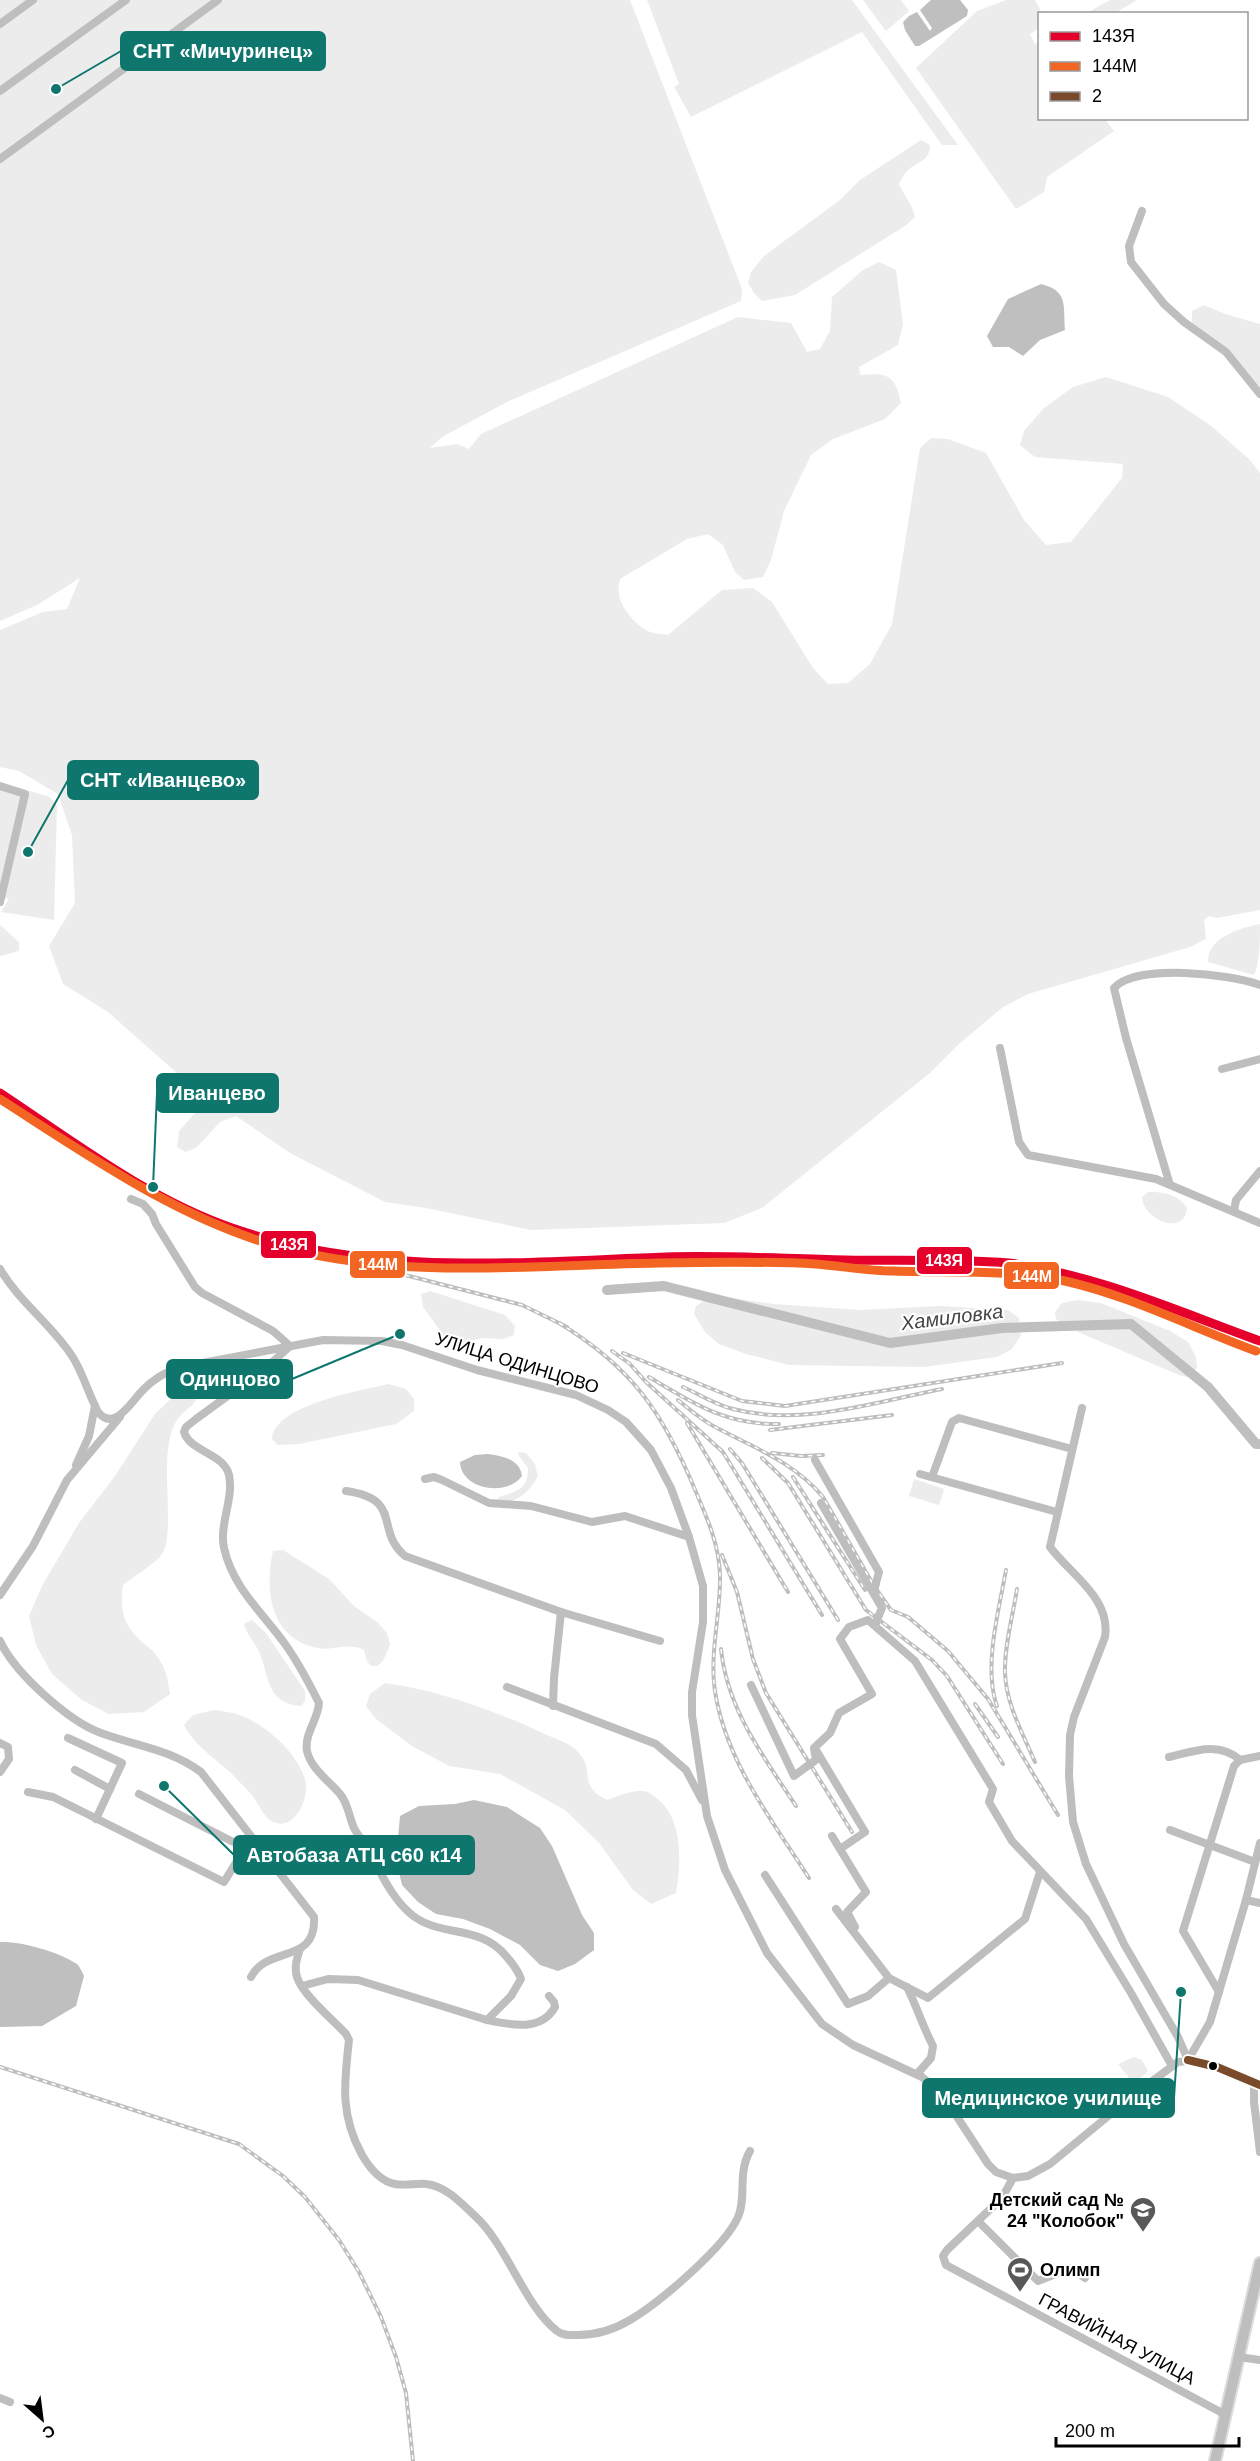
<svg xmlns="http://www.w3.org/2000/svg" width="1260" height="2461" font-family="Arial,sans-serif">
<style>
.green{fill:#ececec}
.water{fill:#bfbfbf}
.lines{fill:none;stroke-linecap:round;stroke-linejoin:round}
.river{stroke:#bfbfbf;stroke-width:10}
.major-casing{stroke:#dbdbdb;stroke-width:14}
.minor{stroke:#bebebe;stroke-width:8}
.major{stroke:#bebebe;stroke-width:10}
.rail-casing{stroke:#bebebe;stroke-width:4}
.rail{stroke:#fff;stroke-width:1.5;stroke-dasharray:4.5;stroke-linecap:butt}
.minor-bridge{stroke:#bebebe;stroke-width:8}
.bus-1-casing{stroke:#fff;stroke-width:12}
.bus-1{stroke:#7a4b2a;stroke-width:8}
.rail-1-casing{stroke:#fff;stroke-width:14}
.rail-2-casing{stroke:#fff;stroke-width:14}
.rail-1{stroke:#e4002b;stroke-width:9}
.rail-2{stroke:#f26522;stroke-width:9}
.bus-dot{fill:#000;stroke:#fff;stroke-width:2}
.labels{text-anchor:middle;stroke-width:4.5;stroke-linejoin:round;paint-order:stroke}
.street-label{font-size:18px;fill:#000;stroke:#fff}
.poi-label{font-size:18px;font-weight:bold;fill:#000;stroke:#fff;text-anchor:end}
.water-label{font-size:20px;font-style:italic;fill:#444;stroke:#fff}
.leader{fill:none;stroke:#0f766e;stroke-width:2}
.callout-dot{fill:#0f766e;stroke:#fff;stroke-width:2}
.callout{fill:#0f766e;stroke:#0f766e;stroke-width:2}
.callout-label{font-size:20px;text-anchor:middle;font-weight:bold;fill:#fff}
.line-badge{stroke:#fff;stroke-width:2}
.badge-label{font-size:16px;text-anchor:middle;font-weight:bold;fill:#fff}
</style>
<rect width="100%" height="100%" fill="#fff"/>
<g class="green">
<path d="M0 0H630L742 289 741 301 507 402 442 437 430 448 457 444 469 449 481 434 738 317 791 323 807 352 820 349 830 331 832 297 863 270 879 262 896 270 903 324 898 345 859 367 860 375C887 373 895 374 901 403L885 419 833 439 811 455 784 511 771 560 763 577 744 580 735 572 723 545 708 534 687 539 620 579C614 598 627 617 644 629 649 633 661 634 668 635L722 590 753 588 772 602 813 668 828 684 848 683 870 664 892 624 920 448 931 438 948 439 986 453 1024 520 1046 545 1071 542 1122 478 1123 464 1035 457 1020 445 1024 431 1044 408 1073 387 1106 377 1168 397 1210 425 1250 460 1260 473V910L1217 918 1209 916 1204 920 1206 939 1190 947 1028 994 1003 1007 959 1044 930 1073 762 1208 724 1223 531 1230 426 1208 385 1202 290 1153 236 1116 220 1122 196 1148 185 1152 177 1147 179 1131 195 1113 204 1097 108 1012 63 984 49 946 75 903 72 835 58 794 19 771 0 767V630L43 612 67 609 80 578 37 605 0 621Z"/>
<polygon points="647,0 852,0 958,145 942,145 862,32 691,117 674,87 679,84"/>
<polygon points="863,0 901,0 909,11 886,31"/>
<polygon points="1006,0 1035,0 1042,13 1040,14 1039,28 1030,34 1035,44 1039,42 1040,118 1105,119 1114,131 1047,177 1044,192 1016,209 916,68 977,11"/>
<polygon points="1110,0 1137,0 1115,13 1087,13"/>
<path d="M921 140 930 145C930 162 917 161 907 171 904 174 901 180 899 184 904 196 913 205 915 217L905 226 795 295 762 301 754 293 748 283 751 272 764 256 840 200 860 180Z"/>
<polygon points="1204,305 1225,314 1260,324 1260,387 1229,355 1192,327 1192,311"/>
<polygon points="0,782 50,797 57,806 54,920 1,912 9,899 0,897"/>
<path d="M1260 924C1260 938 1260 964 1254 975L1208 962C1207 937 1241 928 1260 924Z"/>
<polygon points="0,925 19,942 19,951 0,956"/>
<path d="M1148 1192C1165 1192 1177 1194 1187 1208 1185 1237 1143 1220 1142 1197Z"/>
<polygon points="430,1291 505,1315 515,1326 514,1335 503,1339 483,1338 467,1342 447,1340 423,1307 421,1294"/>
<polygon points="713,1295 773,1304 860,1310 939,1306 1008,1310 1019,1318 1021,1335 1012,1349 997,1357 924,1367 789,1365 746,1354 719,1344 705,1332 694,1314 696,1306"/>
<polygon points="1077,1300 1101,1303 1170,1331 1188,1342 1196,1357 1197,1368 1187,1377 1179,1375 1078,1332 1056,1319 1055,1312 1062,1303"/>
<path d="M388 1384 406 1389 414 1399V1411L396 1424 299 1444 278 1445 272 1439C274 1405 360 1391 388 1384Z"/>
<path d="M179 1391 191 1392 196 1400C191 1408 182 1412 177 1420 155 1453 179 1535 160 1557 150 1567 134 1576 123 1585 120 1609 122 1623 141 1641 147 1646 154 1651 158 1658 166 1668 168 1681 170 1694L144 1712 109 1714 82 1700 52 1674 36 1645 29 1616 42 1586 79 1523 115 1476 155 1414Z"/>
<path d="M518 1452 526 1453 535 1464 538 1476C529 1492 517 1505 497 1501L499 1497C517 1491 528 1490 528 1468L519 1456Z"/>
<polygon points="914,1479 944,1489 939,1505 909,1496"/>
<path d="M283 1550 329 1579 354 1606 377 1622 387 1633 390 1645 383 1661 377 1666H371L367 1661 364 1650C349 1642 334 1651 318 1648 271 1639 264 1592 273 1551Z"/>
<path d="M252 1620 266 1633 305 1691V1701L301 1706C267 1703 270 1680 260 1654 256 1643 247 1636 244 1624Z"/>
<path d="M385 1683C441 1691 496 1711 547 1735 556 1739 569 1743 576 1750 598 1770 575 1784 607 1800 619 1796 630 1790 643 1791 648 1791 651 1794 655 1797 684 1817 681 1863 676 1893L651 1904 633 1890 600 1844 565 1810 500 1774 449 1766 412 1746 376 1719 366 1706 370 1694Z"/>
<path d="M214 1710C222 1711 230 1712 237 1714 264 1723 296 1751 305 1779 311 1797 293 1836 270 1820 262 1814 258 1802 251 1794 246 1788 240 1783 235 1777 219 1761 194 1746 184 1725L193 1715Z"/>
<polygon points="1134,2057 1142,2060 1148,2071 1134,2084 1118,2064"/>
</g>
<g class="water">
<polygon points="931,0 960,0 968,10 967,16 919,46 915,46 905,30 903,22 909,16 917,12 930,31 932,28 920,10"/>
<path d="M1041 284C1069 291 1063 306 1065 330L1040 340 1023 356 1009 347H993L987 336 1008 299Z"/>
<path d="M488 1454C502 1456 520 1459 522 1476 507 1497 461 1490 460 1462L475 1455Z"/>
<polygon points="474,1800 507,1807 540,1828 552,1846 582,1915 594,1933 594,1950 575,1964 558,1971 540,1965 520,1945 490,1929 463,1919 436,1914 418,1902 402,1885 396,1860 400,1816 419,1806 455,1804"/>
<path d="M0 1942C21 1941 59 1952 77 1964 80 1967 82 1972 84 1976L76 2006 42 2026 0 2027Z"/>
</g>
<g class="lines">
<polyline class="river" points="607,1290 664,1286 890,1343 1002,1328 1131,1324 1208,1387 1256,1444 1260,1444"/>
<g class="major-casing">
<polyline id="major" points="1215,2461 1260,2263"/>
</g>
<g class="minor">
<polyline points="0,24 33,0"/>
<polyline points="0,91 126,0"/>
<polyline points="0,159 218,0"/>
<polyline points="1142,211 1129,246 1131,262 1164,304 1184,322 1226,352 1260,394"/>
<polyline points="0,786 25,794 0,902"/>
<polyline points="1000,1048 1019,1142 1028,1155 1156,1179 1260,1223"/>
<polyline points="1222,1069 1260,1059"/>
<path d="M1170 1185 1126 1038 1114 988C1137 963 1230 974 1260 985"/>
<path d="M131 1199 143 1204 152 1214 156 1224 195 1287 202 1293 273 1331 290 1346 266 1368 196 1419 186 1427 184 1432C190 1452 224 1453 229 1475 234 1499 219 1524 224 1548 233 1588 262 1612 285 1644 298 1662 309 1683 319 1703 318 1720 304 1734 307 1751 311 1769 329 1781 340 1794 348 1803 349 1817 354 1828 358 1836 365 1843 369 1851 381 1873 392 1899 412 1915 441 1938 480 1924 506 1956 513 1964 518 1970 521 1979L511 1996 487 2020 358 1980 328 1979 302 1986"/>
<polyline points="1234,1211 1236,1200 1260,1171"/>
<path d="M0 1269C17 1298 43 1318 64 1345 81 1365 86 1389 98 1412 115 1433 132 1400 144 1389 153 1379 164 1374 176 1368L323 1340 382 1341 402 1345 477 1370 576 1395 608 1410 626 1422 651 1450 671 1488 689 1537 703 1586V1622L692 1692V1715L707 1816 725 1870 767 1953 822 2024 853 2045 922 2077 942 2094 988 2164 996 2172 1013 2178 1028 2176 1050 2164 1135 2094 1178 2062 1197 2060 1260 2085"/>
<path d="M1082 1408 1050 1547C1071 1575 1111 1598 1105 1637L1074 1717 1070 1735 1069 1776 1073 1822 1086 1864 1124 1944 1178 2037 1188 2060"/>
<polyline points="815,1460 879,1572 876,1583"/>
<polyline points="76,1465 89,1436 95,1406"/>
<polyline points="920,1474 1057,1512"/>
<polyline points="932,1477 952,1422 959,1418 1072,1449"/>
<polyline points="425,1479 434,1477 442,1480 489,1503 531,1506 592,1522 625,1516 689,1537"/>
<path d="M346 1491C404 1499 374 1530 405 1556L561 1612 660 1641"/>
<polyline points="821,1503 882,1608 879,1615"/>
<polyline points="0,1595 33,1546 67,1480 120,1417"/>
<path d="M0 1641C15 1673 68 1721 101 1733 136 1746 170 1749 201 1772L314 1917C317 1965 267 1945 251 1977"/>
<polyline points="751,1685 794,1776 806,1767"/>
<polyline points="507,1687 656,1744 686,1770 702,1800"/>
<polyline points="553,1706 554,1678 561,1612"/>
<polyline points="68,1738 122,1763 96,1819"/>
<polyline points="0,1743 8,1747 9,1759 0,1772"/>
<polyline points="816,1750 865,1832 840,1849"/>
<path d="M1169 1757C1194 1751 1219 1741 1240 1760L1260 1756"/>
<polyline points="813,1762 816,1760 814,1748 830,1733 839,1713 872,1694 840,1639 849,1627 868,1620 915,1661 993,1789 989,1802 1012,1841 1086,1919 1131,1993 1172,2066"/>
<polyline points="75,1770 110,1789"/>
<polyline points="28,1792 53,1797 224,1882 245,1848"/>
<polyline points="139,1794 245,1848 256,1841"/>
<polyline points="1170,1830 1255,1862"/>
<polyline points="832,1836 866,1892 847,1912 855,1927"/>
<polyline points="765,1875 848,2004 868,1996 889,1978"/>
<polyline points="1246,1900 1260,1903"/>
<polyline points="836,1909 889,1978 928,1998 1025,1919 1040,1872"/>
<path d="M300 1949C297 1958 294 1967 297 1977 302 1994 333 2020 346 2034L349 2040C344 2084 340 2115 362 2155 369 2167 379 2181 395 2184 405 2186 416 2183 426 2184 446 2186 461 2203 475 2216 507 2245 524 2305 557 2331 563 2336 571 2335 578 2335 596 2335 615 2329 630 2320 659 2303 725 2247 738 2217 747 2197 737 2174 750 2151"/>
<path d="M907 1987C917 2007 923 2027 933 2046L931 2058 917 2074"/>
<polyline points="1219,1992 1183,1931 1234,1766 1240,1760"/>
<path d="M487 2020C511 2025 541 2032 555 2007L554 2002 549 1996"/>
<polyline points="1188,2060 1210,2022 1246,1900 1260,1843"/>
<polyline points="1254,2082 1254,2102 1260,2152"/>
<polyline points="1013,2178 1002,2198 947,2250 943,2256 946,2265 1226,2415"/>
<polyline points="978,2221 1038,2281 1071,2268 1085,2278"/>
<polyline points="1239,2357 1260,2360"/>
<polyline points="0,2398 10,2402"/>
</g>
<use href="#major" class="major"/>
<g class="rail-casing">
<g id="rail">
<polyline points="405,1275 522,1305 567,1327"/>
<path d="M559 1323C633 1368 663 1413 696 1492 708 1520 719 1545 720 1575 721 1615 708 1657 716 1697 728 1764 773 1822 809 1878"/>
<polyline points="612,1351 630,1364 646,1382 723,1452 822,1615"/>
<polyline points="623,1353 742,1401 785,1406 1062,1363"/>
<path d="M649 1377C693 1403 725 1425 779 1424"/>
<path d="M683 1387C699 1394 716 1405 733 1409 801 1427 875 1402 942 1389"/>
<path d="M678 1400C690 1410 703 1421 717 1428 755 1448 795 1463 823 1497L874 1586 891 1610 908 1617 948 1651 988 1699 1058 1815"/>
<polyline points="687,1423 788,1592"/>
<polyline points="770,1430 892,1415"/>
<polyline points="730,1449 742,1463 838,1620"/>
<polyline points="772,1453 801,1456 823,1455"/>
<polyline points="762,1458 788,1483 866,1610 932,1660 947,1676 1003,1764"/>
<polyline points="793,1477 865,1590"/>
<polyline points="722,1555 737,1592 753,1659 766,1693 852,1832"/>
<path d="M1017 1589C1013 1615 1004 1647 1005 1673 1006 1704 1023 1734 1035 1762"/>
<path d="M721 1649C727 1709 763 1756 796 1806"/>
<polyline points="975,1704 998,1737"/>
<path d="M997 1706C983 1667 999 1610 1006 1570"/>
<polyline points="0,2067 239,2144 283,2176 305,2197 339,2240 359,2272 381,2317 396,2357 406,2393 413,2461"/>
</g>
</g>
<use href="#rail" class="rail"/>
<g class="minor-bridge">
<polyline points="874,1592 876,1583"/>
<polyline points="876,1623 879,1615"/>
<polyline points="806,1767 813,1762"/>
</g>
<g class="bus-1-casing">
<polyline id="bus-1" points="1188,2060 1217,2067 1260,2085"/>
</g>
<use href="#bus-1" class="bus-1"/>
<g class="rail-1-casing">
<path id="rail-1" d="M0 1093C74 1142 148 1199 232 1228 373 1277 520 1262 666 1257 726 1255 786 1259 845 1260 900 1261 954 1259 1009 1263 1097 1275 1177 1311 1260 1341"/>
</g>
<g class="rail-2-casing">
<path id="rail-2" d="M0 1099C89 1156 181 1221 284 1248 407 1280 533 1265 658 1263 710 1262 763 1261 816 1264 842 1266 868 1271 894 1271 951 1273 1009 1269 1065 1281 1131 1296 1193 1328 1256 1351"/>
</g>
<use href="#rail-1" class="rail-1"/>
<use href="#rail-2" class="rail-2"/>
</g>
<defs>
<g id="school-pin" transform="scale(1.35)"><path d="M0 17L-7.5 6A9.5 9.5 0 1 1 7.5 6Z" fill="#595959" stroke="#fff"/><path d="M0-5L7-2L0 1L-7-2ZM-4 1L0 2.5L4 1V4Q0 6-4 4Z" fill="#fff"/></g>
<g id="stadium-pin" transform="scale(1.35)"><path d="M0 17L-7.5 6A9.5 9.5 0 1 1 7.5 6Z" fill="#595959" stroke="#fff"/><path d="M0-5a6.5 5 0 1 0 0 10a6.5 5 0 1 0 0-10ZM-3.5-1.8h7v3.6h-7Z" fill="#fff"/></g>
</defs>
<g fill-rule="evenodd">
<use href="#school-pin" x="1143" y="2210"/>
<use href="#stadium-pin" x="1020" y="2270"/>
</g>
<circle class="bus-dot" cx="1213" cy="2066" r="5"/>
<g class="labels">
<g class="street-label">
<text transform="translate(517 1363) rotate(17)" y="6">УЛИЦА ОДИНЦОВО</text>
<text transform="translate(1117 2339) rotate(28)" y="6">ГРАВИЙНАЯ УЛИЦА</text>
</g>
<g class="poi-label">
<text x="1124" y="2206">Детский сад №<tspan x="1124" dy="21">24 "Колобок"</tspan></text>
<text x="1040" y="2276" text-anchor="start">Олимп</text>
</g>
<g class="water-label">
<text transform="translate(952 1317) rotate(-7)" y="7">Хамиловка</text>
</g>
</g>
<path class="leader" d="M56 89L121 51M28 852L68 780M153 1187L157 1093M400 1334L292 1379M164 1786L234 1855M1181 1992L1174 2098"/>
<g class="callout-dot">
<circle cx="56" cy="89" r="6"/>
<circle cx="28" cy="852" r="6"/>
<circle cx="153" cy="1187" r="6"/>
<circle cx="400" cy="1334" r="6"/>
<circle cx="164" cy="1786" r="6"/>
<circle cx="1181" cy="1992" r="6"/>
</g>
<g class="callout">
<rect x="121" y="32" width="204" height="38" rx="6"/>
<rect x="68" y="761" width="190" height="38" rx="6"/>
<rect x="157" y="1074" width="121" height="38" rx="6"/>
<rect x="167" y="1360" width="125" height="38" rx="6"/>
<rect x="234" y="1836" width="240" height="38" rx="6"/>
<rect x="923" y="2079" width="251" height="38" rx="6"/>
</g>
<g class="callout-label">
<text x="223" y="58">СНТ «Мичуринец»</text>
<text x="163" y="787">СНТ «Иванцево»</text>
<text x="217" y="1100">Иванцево</text>
<text x="230" y="1386">Одинцово</text>
<text x="354" y="1862">Автобаза АТЦ с60 к14</text>
<text x="1048" y="2105">Медицинское училище</text>
</g>
<g class="line-badge">
<rect x="260" y="1230" width="57" height="29" rx="6" fill="#e4002b"/>
<rect x="916" y="1246" width="57" height="29" rx="6" fill="#e4002b"/>
<rect x="349" y="1250" width="57" height="29" rx="6" fill="#f26522"/>
<rect x="1003" y="1261" width="57" height="29" rx="6" fill="#f26522"/>
</g>
<g class="badge-label">
<text x="289" y="1250">143Я</text>
<text x="944" y="1266">143Я</text>
<text x="378" y="1270">144М</text>
<text x="1032" y="1282">144М</text>
</g>
<rect x="1038" y="12" width="210" height="108" fill="#ffffff" stroke="#999999" stroke-width="1.5"/>
<rect x="1050" y="32" width="30" height="9" fill="#e4002b" stroke="#999999" stroke-width="1.5"/>
<text x="1092" y="42" font-size="18" fill="#000000">143Я</text>
<rect x="1050" y="62" width="30" height="9" fill="#f26522" stroke="#999999" stroke-width="1.5"/>
<text x="1092" y="72" font-size="18" fill="#000000">144М</text>
<rect x="1050" y="92" width="30" height="9" fill="#7a4b2a" stroke="#999999" stroke-width="1.5"/>
<text x="1092" y="102" font-size="18" fill="#000000">2</text>
<g transform="translate(42 2419) rotate(152)" stroke="#ffffff" stroke-width="4.5" paint-order="stroke">
<path d="M0-4.5L10 22L0 15L-10 22Z" fill="#000000"/>
<text y="-9" font-size="16" font-weight="bold" text-anchor="middle" fill="#000000">С</text>
</g>
<path d="M1056 2437v9h183v-9" fill="none" stroke="#000000" stroke-width="3"/>
<text x="1065" y="2437" font-size="18" fill="#000000" stroke="#ffffff" stroke-width="4.5" paint-order="stroke">200 m</text>
</svg>
